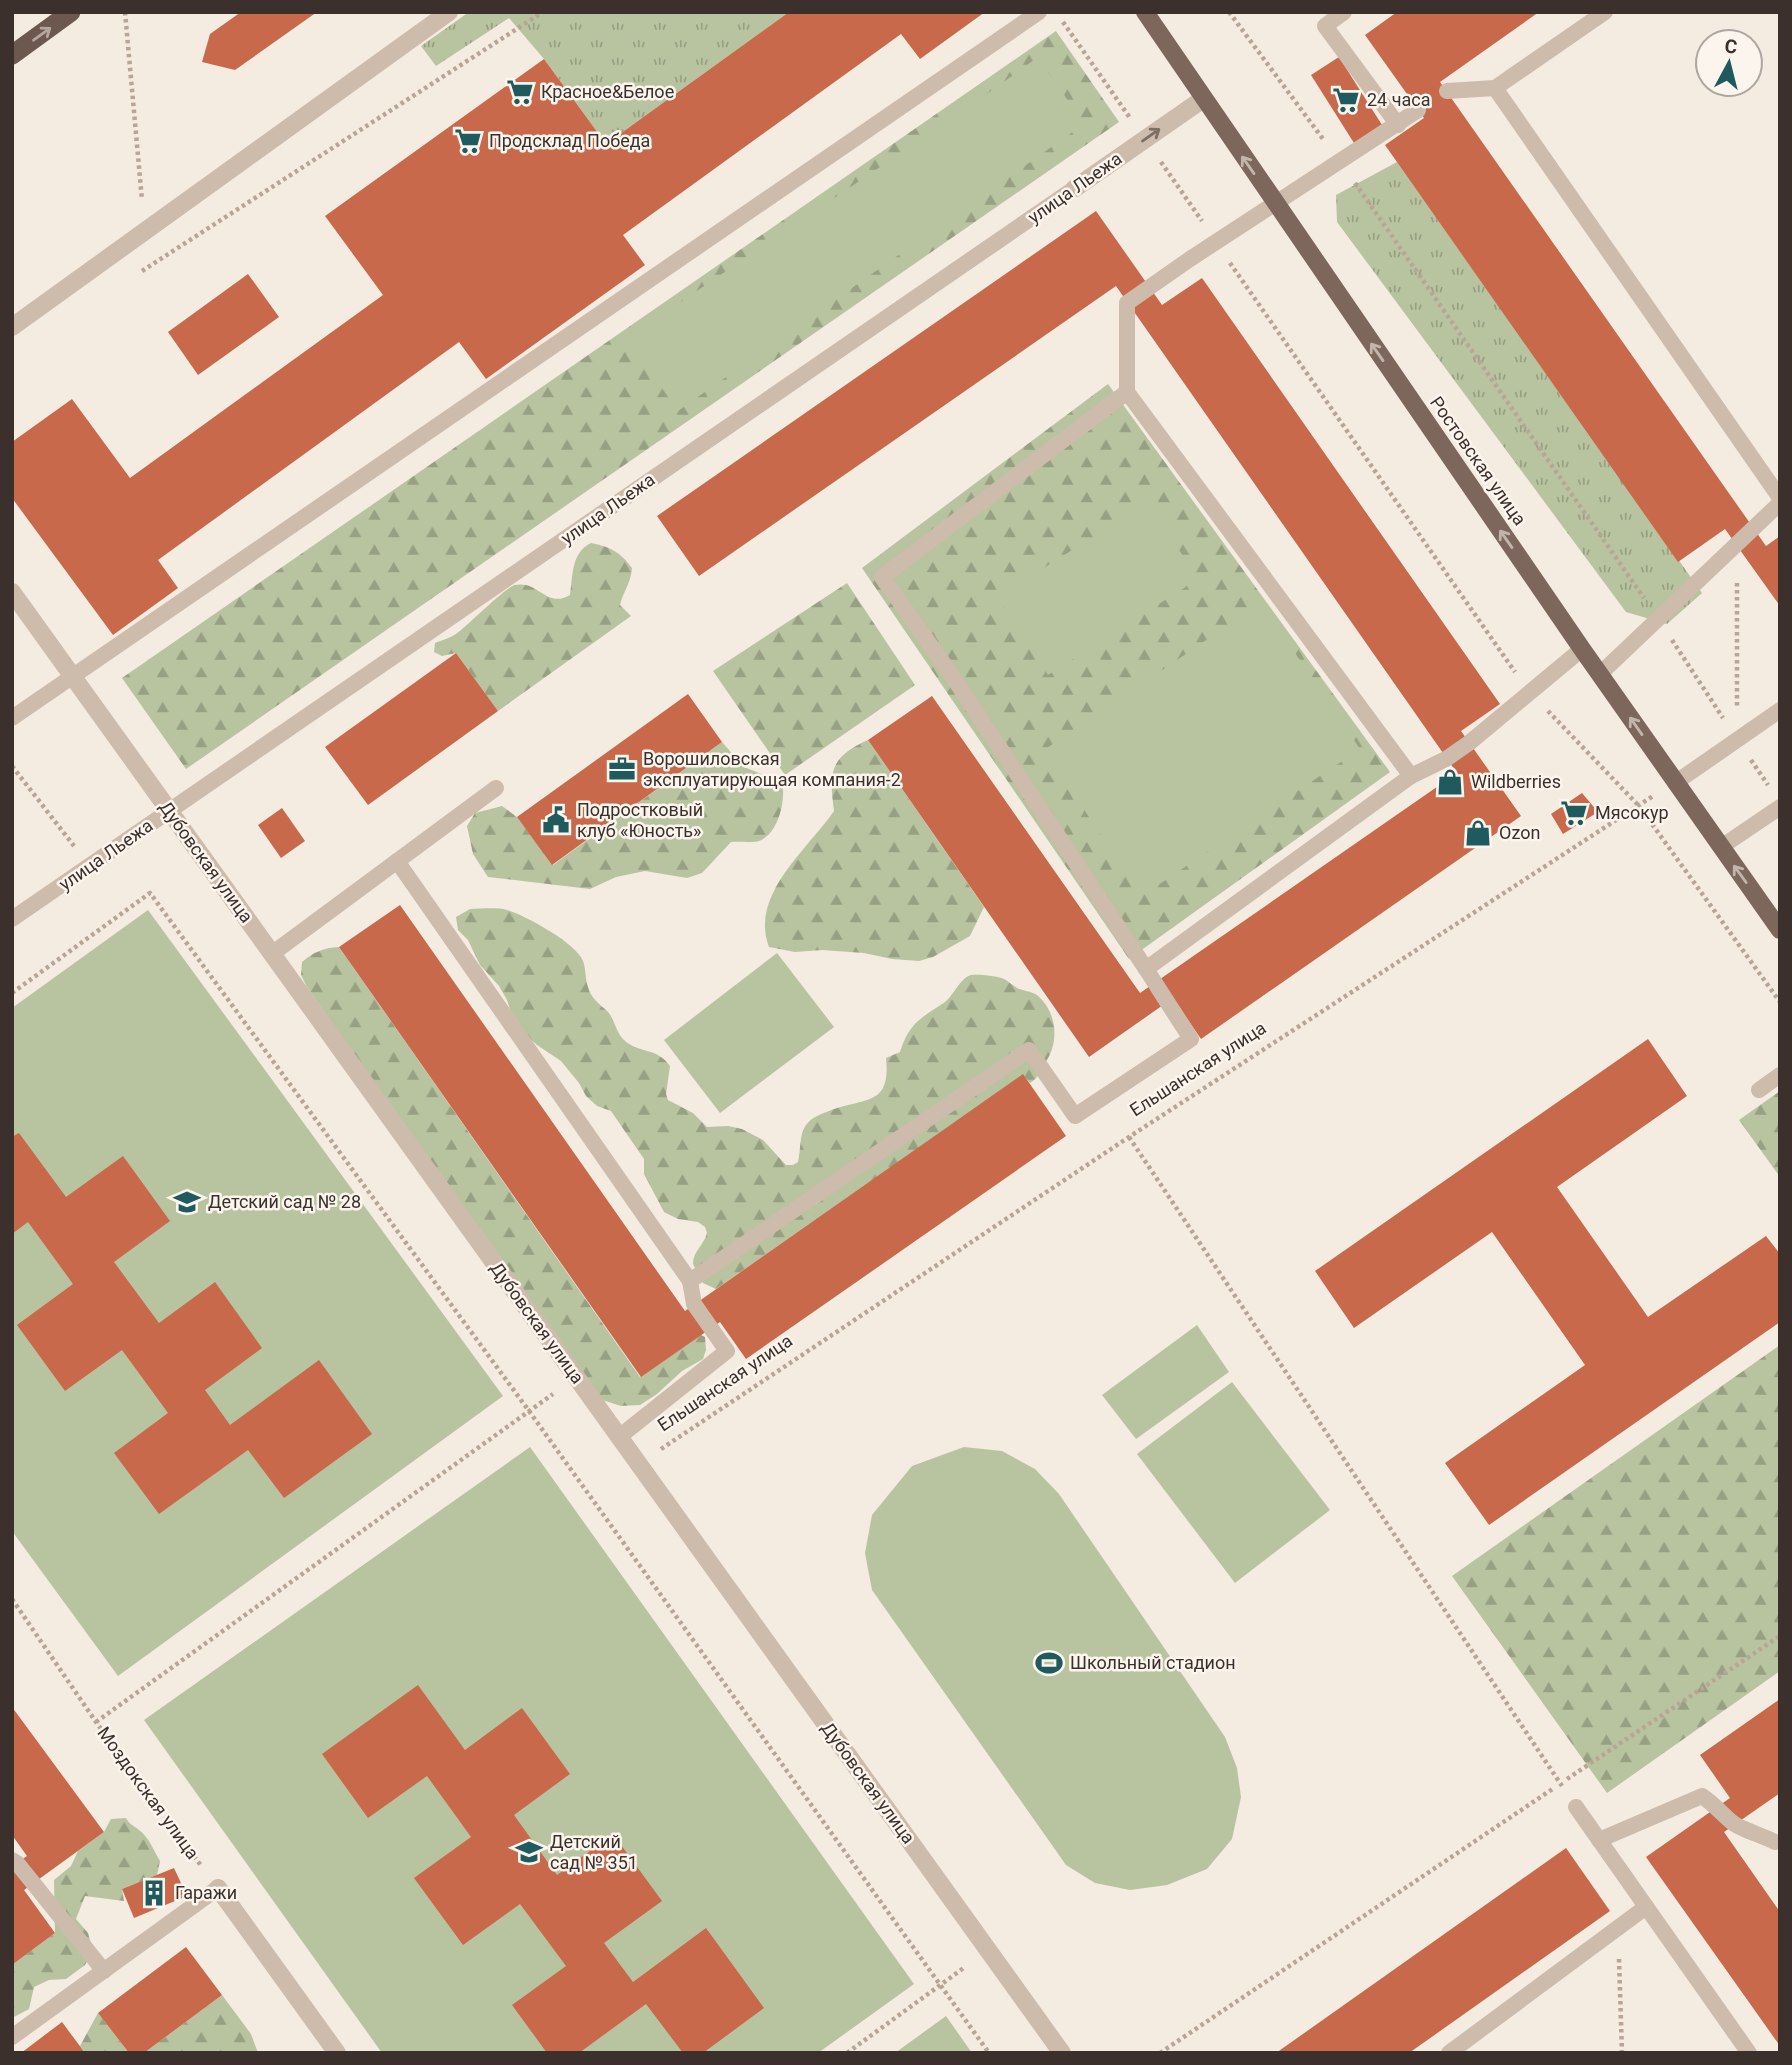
<svg xmlns="http://www.w3.org/2000/svg" width="1792" height="2065" font-family="Roboto,sans-serif">
<style>
.grass{fill:url(#grass-tufts)}
.forest{fill:url(#forest-firs)}
.park{fill:#b8c4a0}
.building{fill:#c8694b}
.lines{fill:none;stroke-linecap:round;stroke-linejoin:round}
.path{stroke:#b9a596;stroke-width:4.5;stroke-dasharray:3.5 3.5;stroke-linecap:butt}
.service{stroke:#cdbbac;stroke-width:16}
.minor{stroke:#cdbbac;stroke-width:18}
.tertiary{stroke:#cdbbac;stroke-width:18}
.primary{stroke:#7d675c;stroke-width:18}
.trunk{stroke:#6c584f;stroke-width:19}
.oneway{stroke:#b4a69e}
.oneway2{stroke:#7d6f65}
.oneway3{stroke:#c2b5ac}
.labels{text-anchor:middle;stroke-width:5;stroke-linejoin:round;paint-order:stroke}
.poi-label{font-size:18px;fill:#3b302b;stroke:#fbf5ee;text-anchor:start}
.street-label{font-size:18px;fill:#3b302b;stroke:#fbf5ee}
</style>
<defs>
<pattern id="grass-tufts" width="24" height="20" patternUnits="userSpaceOnUse" patternTransform="scale(1.75)"><rect width="24" height="20" fill="#b8c4a0"/><path d="M3 7l-1-3M5 7V3M7 7l1-3M15 17l-1-3M17 17v-4M19 17l1-3" fill="none" stroke="#97a083"/></pattern>
<pattern id="forest-firs" width="22" height="20" patternUnits="userSpaceOnUse" patternTransform="scale(1.75)"><rect width="22" height="20" fill="#b8c4a0"/><path d="M5 1l3.5 6h-7zM16 11l3.5 6h-7z" fill="#97a083"/></pattern>
</defs>
<rect width="100%" height="100%" fill="#f4ebe1"/>
<g class="grass">
<polygon points="469,12 789,12 606,144 544,59 509,18 436,66 421,46"/>
<polygon points="1397,162 1702,593 1667,624 1626,612 1337,222 1336,195"/>
</g>
<g class="forest">
<polygon points="1056,31 1119,122 186,769 122,678"/>
<polygon points="1108,384 1390,772 1129,959 862,568"/>
<path d="M591 543C611 547 620 552 632 568 631 583 623 592 620 605L631 616 498 711 456 653 442 656 434 652 435 643C442 640 450 638 456 634 466 627 507 586 515 585 539 580 546 609 570 595 573 575 571 553 591 543Z"/>
<polygon points="847,583 915,685 785,775 713,671"/>
<path d="M868 740 984 907 970 936 933 957 919 961 892 959 864 953 822 950 795 952 769 947C749 895 808 849 834 811 829 773 829 757 868 740Z"/>
<path d="M722 742 744 767 782 782C786 799 779 834 759 841 754 843 739 841 731 842L702 873 687 878 645 871 616 877 590 889 488 877 473 854 467 826 475 813 502 806 517 817 553 865Z"/>
<path d="M470 909C481 909 496 907 507 910 526 916 576 943 583 961 586 969 585 979 588 987 591 999 600 1004 608 1012 615 1020 616 1033 624 1040 639 1054 657 1047 670 1066L666 1094 668 1100 693 1113 707 1127 728 1126 742 1129 763 1140 786 1165H793L798 1162C801 1150 799 1134 806 1125 812 1117 821 1114 829 1111 865 1097 891 1107 886 1058L900 1052C910 1021 922 1018 945 1002 954 995 960 978 971 975 979 974 997 976 1004 979 1008 981 1012 985 1017 988 1023 991 1031 991 1037 995 1057 1012 1060 1042 1045 1063 1039 1071 1040 1077 1030 1083L1023 1075 716 1289 703 1283 693 1264C693 1251 704 1245 707 1233L705 1227 698 1222 678 1219 664 1212 644 1174V1159L611 1111 597 1106 586 1096 579 1083 561 1061 537 1045 515 1025 507 1000 499 986 480 965 468 940 458 930 456 917Z"/>
<path d="M339 947 640 1377 701 1335 705 1337 706 1350 703 1359 682 1371 657 1394 640 1405 621 1406 593 1397 307 987 301 975 302 962C314 952 323 948 339 947Z"/>
<polygon points="1780,1091 1780,1177 1739,1120"/>
<polygon points="1780,1345 1780,1671 1607,1793 1452,1576"/>
<path d="M126 1818C130 1825 133 1825 139 1830 149 1837 154 1851 160 1861L157 1875 122 1889 124 1901 85 1896 76 1919 88 1933 93 1951 85 1965 66 1979 49 1980 34 1987 29 2009 12 2018V1965L55 1933 54 1880 71 1866 78 1851 104 1832 111 1819Z"/>
<polygon points="222,1995 251,2034 258,2053 144,2053"/>
<polygon points="98,2013 129,2053 85,2053 80,2046"/>
</g>
<g class="park">
<polygon points="1038,57 1084,124 678,411 627,338 966,109"/>
<polygon points="1148,502 1198,579 1048,675 998,597"/>
<polygon points="1261,603 1360,749 1142,896 1044,750"/>
<polygon points="148,910 503,1396 118,1676 12,1531 12,1008"/>
<polygon points="777,953 834,1027 720,1113 664,1040"/>
<polygon points="1197,1325 1229,1372 1136,1439 1102,1395"/>
<polygon points="1232,1382 1330,1510 1235,1583 1137,1454"/>
<polygon points="530,1447 914,1984 818,2053 382,2053 144,1720"/>
<polygon points="964,1447 1002,1451 1035,1469 1059,1494 1225,1737 1237,1768 1241,1797 1232,1839 1207,1869 1167,1885 1130,1890 1095,1883 1066,1865 872,1590 865,1553 872,1515 912,1466"/>
<polygon points="946,2016 972,2053 895,2053"/>
</g>
<g class="building">
<polygon points="241,12 317,12 235,70 202,62 210,34"/>
<polygon points="789,12 985,12 920,59 901,34 623,235 645,265 486,379 459,342 158,560 178,588 113,635 12,498 12,442 72,399 130,478 383,295 325,216 544,59 606,144"/>
<polygon points="1397,12 1539,12 1440,82 1766,546 1780,536 1780,606 1725,529 1678,562 1385,145 1424,118 1365,35"/>
<polygon points="1339,57 1382,125 1354,143 1311,75"/>
<polygon points="1096,211 1162,305 1202,278 1500,704 1461,731 1521,816 1201,1039 1173,998 1089,1057 868,740 932,696 1140,993 1457,773 1116,286 699,576 657,516"/>
<polygon points="248,274 279,317 198,375 168,332"/>
<polygon points="456,653 498,711 368,805 325,747"/>
<polygon points="688,694 722,742 552,865 517,817"/>
<polygon points="1582,793 1598,812 1563,834 1551,814"/>
<polygon points="282,808 305,841 281,858 258,825"/>
<polygon points="400,905 685,1311 1023,1074 1066,1136 746,1359 720,1322 641,1377 339,947"/>
<polygon points="1648,1039 1687,1096 1557,1187 1648,1317 1766,1236 1780,1254 1780,1322 1489,1525 1445,1463 1585,1365 1492,1232 1354,1328 1315,1271"/>
<polygon points="19,1133 66,1197 123,1156 170,1221 114,1262 159,1323 215,1282 262,1348 205,1390 230,1425 319,1360 372,1434 284,1498 248,1450 159,1514 114,1453 168,1413 122,1350 65,1391 17,1325 73,1284 28,1222 12,1234 12,1137"/>
<polygon points="418,1685 465,1750 522,1708 570,1774 514,1815 557,1875 613,1834 662,1901 604,1943 633,1982 706,1928 764,2008 703,2053 683,2053 646,2004 579,2053 547,2053 512,2005 566,1966 520,1904 463,1945 414,1878 471,1837 427,1776 368,1818 322,1754"/>
<polygon points="1780,1699 1780,1793 1724,1832 1780,1912 1780,2046 1646,1857 1730,1798 1700,1755"/>
<polygon points="12,1707 104,1832 24,1890 55,1933 12,1965 12,1866 27,1856 12,1835"/>
<polygon points="1566,1848 1610,1911 1409,2053 1276,2053"/>
<polygon points="174,1868 187,1896 134,1918 122,1889"/>
<polygon points="186,1947 222,1995 144,2053 129,2053 98,2013"/>
<polygon points="62,2022 85,2053 21,2053"/>
</g>
<g class="lines">
<g class="path">
<polyline points="125,12 142,200"/>
<polyline points="1229,12 1323,139"/>
<polyline points="1063,22 1130,118"/>
<polyline points="1161,162 1202,221"/>
<polyline points="1355,183 1644,598"/>
<polyline points="1230,263 1515,672"/>
<polyline points="142,271 543,12"/>
<polyline points="1737,583 1737,707"/>
<polyline points="1672,640 1723,718"/>
<polyline points="1548,711 1639,806 1780,1002"/>
<polyline points="1751,760 1768,785"/>
<polyline points="12,766 74,846"/>
<polyline points="12,993 150,893 529,1411 989,2053"/>
<polyline points="1129,1137 1562,1786"/>
<polyline points="661,1449 1129,1137 1653,796"/>
<polyline points="12,1599 96,1722 202,1867"/>
<polyline points="96,1722 553,1394"/>
<polyline points="1567,1779 1780,1636"/>
<polyline points="1619,1959 1622,2053"/>
<polyline points="847,2053 965,1967"/>
<polyline points="1160,2053 1554,1788"/>
</g>
<g class="service">
<polyline points="1344,12 1325,26 1398,125"/>
<polyline points="1495,88 1780,498"/>
<polyline points="1447,91 1495,88 1605,12"/>
<polyline points="1127,392 1127,303 1190,259 1418,110"/>
<polyline points="1600,674 1780,503"/>
<polyline points="12,718 1039,12"/>
<polyline points="1675,783 1780,710"/>
<polyline points="1721,847 1780,807"/>
<polyline points="397,861 690,1281"/>
<polyline points="12,919 1075,188"/>
<polyline points="270,951 273,953 496,788"/>
<polyline points="1146,969 953,677 882,577 1127,392 1411,776"/>
<polyline points="1759,1090 1780,1075"/>
<polyline points="619,1437 727,1351 694,1304 690,1281 1029,1050 1075,1116 1191,1039 1146,969 1411,776 1446,759 1469,743 1582,649"/>
<polyline points="1576,1807 1749,2053"/>
<path d="M1599 1840 1702 1796C1714 1804 1722 1814 1733 1823 1738 1828 1766 1837 1775 1842"/>
<polyline points="12,1860 17,1863 104,1971"/>
<polyline points="12,2037 218,1888"/>
<polyline points="1449,2053 1646,1907"/>
</g>
<g class="minor">
<polyline points="1075,188 1203,99"/>
<polyline points="218,1888 337,2053"/>
</g>
<g class="tertiary">
<polyline points="12,327 449,12"/>
<polyline points="12,592 1062,2053"/>
</g>
<polyline class="primary" points="1145,12 1582,649 1780,930"/>
<polyline class="trunk" points="12,55 71,12"/>
</g>
<defs><path id="oneway-shaft" d="M-6 0H5M1.5-3L5.5 0L1.5 3" fill="none" stroke-width="1.6" stroke-linecap="round" stroke-linejoin="round" transform="scale(1.75)"/></defs>
<use class="oneway" href="#oneway-shaft" transform="translate(42 34) rotate(-36)"/>
<use class="oneway2" href="#oneway-shaft" transform="translate(1151 135) rotate(-35)"/>
<g class="oneway3">
<use href="#oneway-shaft" transform="translate(1248 165) rotate(-125)"/>
<use href="#oneway-shaft" transform="translate(1377 352) rotate(-125)"/>
<use href="#oneway-shaft" transform="translate(1506 539) rotate(-125)"/>
<use href="#oneway-shaft" transform="translate(1636 726) rotate(-125)"/>
<use href="#oneway-shaft" transform="translate(1740 874) rotate(-126)"/>
</g>
<defs>
<g id="supermarket-bare" transform="scale(2.1)"><path d="M-6-5.5h2.5l.6 2H6L4.5 2H-2.5L-4.4-4H-6ZM-1.5 3.2a1.3 1.3 0 1 0 .1 0ZM3 3.2a1.3 1.3 0 1 0 .1 0Z" fill="#1f5a5e" stroke="#fbf5ee" stroke-width="2.5" paint-order="stroke"/></g>
<g id="office-bare" transform="scale(2.1)"><path d="M-6-3h4V-5.5h4V-3h4V5H-6ZM-1-4.5V-3h2v-1.5ZM-6 0V1H6V0Z" fill="#1f5a5e" stroke="#fbf5ee" stroke-width="2.5" paint-order="stroke"/></g>
<g id="shop-bare" transform="scale(2.1)"><path d="M-5-2.5h2.3a2.7 3.5 0 0 1 5.4 0H5L5.5 6h-11ZM-1.5-2.5h3a1.5 2.3 0 0 0-3 0Z" fill="#1f5a5e" stroke="#fbf5ee" stroke-width="2.5" paint-order="stroke"/></g>
<g id="civic-bare" transform="scale(2.1)"><path d="M-.6-6.5H3V-4.5H.6V-3L4-1V1h2V6H-6V1h2V-1L-.6-3ZM-1.2 2.5V6h2.4V2.5Z" fill="#1f5a5e" stroke="#fbf5ee" stroke-width="2.5" paint-order="stroke"/></g>
<g id="school-bare" transform="scale(2.1)"><path d="M0-5L7-2L0 1L-7-2ZM-4 1L0 2.5L4 1V4Q0 6-4 4Z" fill="#1f5a5e" stroke="#fbf5ee" stroke-width="2.5" paint-order="stroke"/></g>
<g id="stadium-bare" transform="scale(2.1)"><path d="M0-5a6.5 5 0 1 0 0 10a6.5 5 0 1 0 0-10ZM-3.5-1.8h7v3.6h-7Z" fill="#1f5a5e" stroke="#fbf5ee" stroke-width="2.5" paint-order="stroke"/></g>
<g id="building-bare" transform="scale(2.1)"><path d="M-4-6H4V6H1V3H-1V6H-4ZM-2.5-4.3h1.7v1.8h-1.7ZM.8-4.3h1.7v1.8H.8ZM-2.5-1h1.7V.8h-1.7ZM.8-1h1.7V.8H.8Z" fill="#1f5a5e" stroke="#fbf5ee" stroke-width="2.5" paint-order="stroke"/></g>
</defs>
<g fill-rule="evenodd">
<use href="#supermarket-bare" x="520" y="92"/>
<use href="#supermarket-bare" x="1346" y="100"/>
<use href="#supermarket-bare" x="468" y="141"/>
<use href="#office-bare" x="622" y="769"/>
<use href="#shop-bare" x="1450" y="782"/>
<use href="#supermarket-bare" x="1574" y="813"/>
<use href="#civic-bare" x="556" y="820"/>
<use href="#shop-bare" x="1478" y="833"/>
<use href="#school-bare" x="187" y="1202"/>
<use href="#stadium-bare" x="1049" y="1663"/>
<use href="#school-bare" x="529" y="1852"/>
<use href="#building-bare" x="154" y="1893"/>
</g>
<g class="labels">
<g class="poi-label">
<text x="541" y="98">Красное&amp;Белое</text>
<text x="1367" y="106">24 часа</text>
<text x="489" y="147">Продсклад Победа</text>
<text x="643" y="765">Ворошиловская<tspan x="643" dy="21">эксплуатирующая компания-2</tspan></text>
<text x="1471" y="788">Wildberries</text>
<text x="577" y="816">Подростковый<tspan x="577" dy="21">клуб «Юность»</tspan></text>
<text x="1595" y="819">Мясокур</text>
<text x="1499" y="839">Ozon</text>
<text x="208" y="1208">Детский сад № 28</text>
<text x="1070" y="1669">Школьный стадион</text>
<text x="550" y="1848">Детский<tspan x="550" dy="21">сад № 351</tspan></text>
<text x="175" y="1899">Гаражи</text>
</g>
<g class="street-label">
<text transform="translate(1075 188) rotate(-35)" y="6">улица Льежа</text>
<text transform="translate(1478 461) rotate(55)" y="6">Ростовская улица</text>
<text transform="translate(608 509) rotate(-35)" y="6">улица Льежа</text>
<text transform="translate(106 855) rotate(-35)" y="6">улица Льежа</text>
<text transform="translate(206 862) rotate(54)" y="6">Дубовская улица</text>
<text transform="translate(1198 1069) rotate(-33)" y="6">Ельшанская улица</text>
<text transform="translate(537 1323) rotate(54)" y="6">Дубовская улица</text>
<text transform="translate(725 1383) rotate(-34)" y="6">Ельшанская улица</text>
<text transform="translate(868 1783) rotate(54)" y="6">Дубовская улица</text>
<text transform="translate(148 1793) rotate(54)" y="6">Моздокская улица</text>
</g>
</g>
<rect width="1792" height="2065" fill="none" stroke="#3b302b" stroke-width="28"/>
<g transform="translate(1729 63) rotate(7)"><circle r="33" fill="#fbf5ee" stroke="#aea6a0" stroke-width="2"/>
<path d="M0-5L12 26L0 18L-12 26Z" fill="#1f5a5e"/>
<text y="-10" font-size="19" font-weight="bold" text-anchor="middle" fill="#3b302b">С</text>
</g>
</svg>
